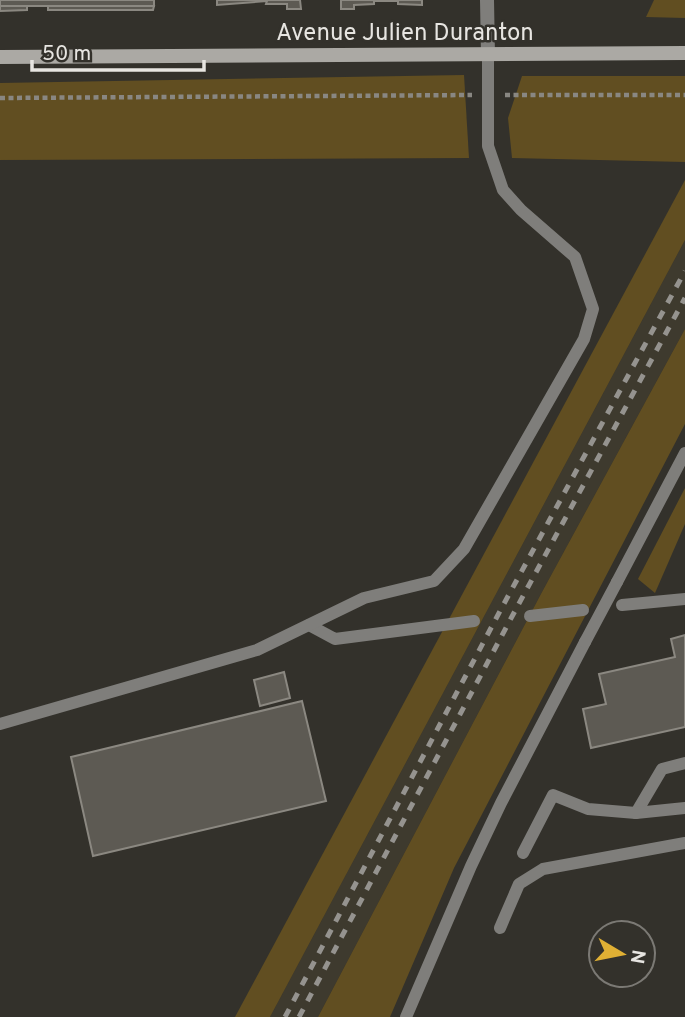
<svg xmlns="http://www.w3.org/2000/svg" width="685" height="1017" font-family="Overpass,sans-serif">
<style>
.built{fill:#3e3a2e}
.green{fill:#614e21}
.building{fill:#5d5a53;stroke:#8b8881;stroke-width:2}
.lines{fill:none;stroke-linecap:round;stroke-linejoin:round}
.path{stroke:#898782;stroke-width:4.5;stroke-dasharray:5 3.5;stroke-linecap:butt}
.lane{stroke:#7f7e7b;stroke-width:12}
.street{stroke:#7f7e7b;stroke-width:14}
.secondary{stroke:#aba9a4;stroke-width:14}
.rail{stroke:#95938f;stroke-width:5;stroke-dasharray:9 9;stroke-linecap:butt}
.lane-bridge{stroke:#7f7e7b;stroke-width:12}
.labels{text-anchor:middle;stroke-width:5;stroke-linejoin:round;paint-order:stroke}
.street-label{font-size:24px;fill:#e7e5e1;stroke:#33312b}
</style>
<rect width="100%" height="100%" fill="#33312b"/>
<polygon class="built" points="685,240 685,329 542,592 318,1017 270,1017"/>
<g class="green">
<polygon points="654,0 685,0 685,18 646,17"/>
<polygon points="464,75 469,158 0,160 0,83"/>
<polygon points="522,76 685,76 685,162 512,158 508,118"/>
<polygon points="685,180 685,240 270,1017 235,1017"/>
<polygon points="685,329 685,424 454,868 390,1017 318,1017 542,592"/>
<polygon points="685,488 685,524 655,593 638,579"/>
</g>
<g class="building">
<rect x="0" y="0" width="154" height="6"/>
<polygon points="217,0 300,0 301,9 287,9 287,4 266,4 267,1 217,5"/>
<polygon points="341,0 422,0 422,5 398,4 398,1 374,1 374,4 354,5 354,9 341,9"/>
<polygon points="0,6 27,6 27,10 0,11"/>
<polygon points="48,6 154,6 153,10 48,10"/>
<polygon points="685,635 685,727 591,748 583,709 606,704 599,674 675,657 671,639"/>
<polygon points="284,672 290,698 260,706 254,680"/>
<polygon points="302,701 326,801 93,856 71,757"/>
</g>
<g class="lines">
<g class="path">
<polyline points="505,95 685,95"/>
<polyline points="0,98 472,95"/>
</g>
<g class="lane">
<polyline points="617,582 685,453"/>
<polyline points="622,605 685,599"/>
<polyline points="530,616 583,610"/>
<polyline points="309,625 335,639 474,621"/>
<polyline points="0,724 257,650 364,598 434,581 464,549 584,339 593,309 575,257 521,210 503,190 488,146 488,55"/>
<polyline points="636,813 662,769 685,763"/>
<polyline points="523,853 553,795 588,809 636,813 685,808"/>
<polyline points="500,928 519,884 543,869 685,843"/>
<polyline points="406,1017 471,866 501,803 585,642"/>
</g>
<polyline class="street" points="487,0 488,55"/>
<polyline class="secondary" points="0,57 685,53"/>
<g class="rail">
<polyline points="285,1017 500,611 685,271"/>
<polyline points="299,1017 516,609 685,298"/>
</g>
<polyline class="lane-bridge" points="585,642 617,582"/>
</g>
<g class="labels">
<g class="street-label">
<text x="405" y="40">Avenue Julien Duranton</text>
</g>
</g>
<g transform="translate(622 954) rotate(100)"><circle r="33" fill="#33312b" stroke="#7b7974" stroke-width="2"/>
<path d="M0-5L12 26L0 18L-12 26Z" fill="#e0b034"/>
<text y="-10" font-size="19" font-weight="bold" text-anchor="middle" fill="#e7e5e1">N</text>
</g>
<path d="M32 60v10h172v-10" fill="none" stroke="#e7e5e1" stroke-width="3.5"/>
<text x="42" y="60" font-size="21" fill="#e7e5e1" stroke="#33312b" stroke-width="5" paint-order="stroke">50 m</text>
</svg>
